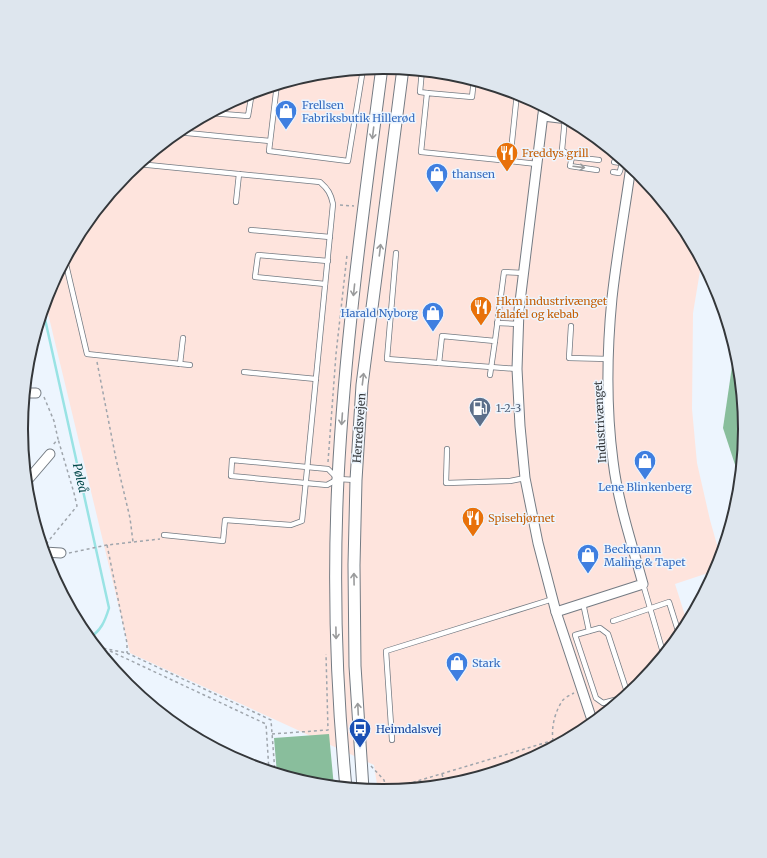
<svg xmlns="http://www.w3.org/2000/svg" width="767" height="858" font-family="Merriweather,serif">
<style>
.industrial{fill:#fee4dd}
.forest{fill:#89be9c}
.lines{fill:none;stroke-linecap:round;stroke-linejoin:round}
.stream{stroke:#99e3e4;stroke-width:2.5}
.service-casing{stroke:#747b83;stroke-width:6}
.minor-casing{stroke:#747b83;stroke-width:11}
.tertiary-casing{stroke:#747b83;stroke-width:13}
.path{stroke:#9fa5ac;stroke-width:1.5;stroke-dasharray:3 3;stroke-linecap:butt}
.service{stroke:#fff;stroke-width:4.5}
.minor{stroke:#fff;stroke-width:9}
.tertiary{stroke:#fff;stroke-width:11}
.oneway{stroke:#9a9b9c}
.labels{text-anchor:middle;stroke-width:3;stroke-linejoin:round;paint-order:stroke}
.shop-label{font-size:11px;fill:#366cbe;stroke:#edf5fe;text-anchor:start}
.food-label{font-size:11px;fill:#c56008;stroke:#edf5fe;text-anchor:start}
.service-label{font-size:11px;fill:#4e5e75;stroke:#edf5fe;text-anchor:start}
.street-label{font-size:11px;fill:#34373a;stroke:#edf5fe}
.transit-label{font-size:11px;fill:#164399;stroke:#edf5fe;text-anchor:start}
.water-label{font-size:12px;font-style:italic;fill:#004748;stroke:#edf5fe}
.rim{fill:none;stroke:#34373a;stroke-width:2}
</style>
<rect width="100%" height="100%" fill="#edf5fe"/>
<polygon class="industrial" points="384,67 454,74 522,94 585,128 640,173 685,228 702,259 693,313 692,409 697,463 710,520 721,559 717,570 675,584 688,625 685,631 640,685 585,731 522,764 454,785 383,791 378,791 374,765 130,653 45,301 49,290 82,227 127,173 182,127 245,94 313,73"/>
<g class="forest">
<polygon points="735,346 739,359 746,429 741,483 723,428"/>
<polygon points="329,734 334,787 313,784 277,774 274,738"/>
</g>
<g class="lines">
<path class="stream" d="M43 310 109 608C105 621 101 631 89 638"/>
<g class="service-casing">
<g id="service">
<polyline points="422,70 420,92 427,93"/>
<polyline points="474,79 472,97 427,93 421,152 510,161 517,93"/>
<polyline points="277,84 269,151 348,161 363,69"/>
<polyline points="210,113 248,116 252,92"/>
<polyline points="565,118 562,150 572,157 599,160"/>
<polyline points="177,132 270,141"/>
<polyline points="572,157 570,166 597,170"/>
<polyline points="510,161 537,164"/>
<polyline points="614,162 629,164"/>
<path d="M138 164 320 182C328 189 331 194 333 204L302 521 291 525 225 520 223 541 164 535"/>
<polyline points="613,172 619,173 620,171 622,163"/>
<polyline points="236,202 239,174"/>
<polyline points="251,230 330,237"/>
<polyline points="396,253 387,359 517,369"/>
<polyline points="65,260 87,354 190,365"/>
<polyline points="325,284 255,277 258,255 328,261"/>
<polyline points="497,323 519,324"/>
<polyline points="571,326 569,358 609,359"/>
<polyline points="495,341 504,272 524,273"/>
<polyline points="439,363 442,336 495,341 490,375"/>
<polyline points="180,364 183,338"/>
<polyline points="244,372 316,379"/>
<polyline points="447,449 446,483 510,481 525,478"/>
<polygon points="232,460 328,469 338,479 327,485 231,476"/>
<polyline points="338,479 356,480"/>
<polyline points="643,584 664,656"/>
<polyline points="583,603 589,631"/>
<polyline points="613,621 669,602 680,637"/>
<polyline points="626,697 603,703 596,698 575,635 600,628 608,634 628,695"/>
<polyline points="392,740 386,651 553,599"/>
</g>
</g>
<g class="minor-casing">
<g id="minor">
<polyline points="544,106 519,310 517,369 520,426 525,478 538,543 556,612 593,723"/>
<polyline points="543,116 568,119"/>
<polyline points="25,393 36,393"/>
<polyline points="26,482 50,454"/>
<polyline points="44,552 61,553"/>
<path d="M556 612 643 584C632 544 618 503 613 461 606 408 607 350 612 298 617 253 625 209 631 166"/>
</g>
</g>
<g class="tertiary-casing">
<g id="tertiary">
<path d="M346 788C336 685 333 582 338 479 345 341 364 204 382 67"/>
<polyline points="363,789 355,666 354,565 356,480 362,385 403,68"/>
</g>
</g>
<g class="path">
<polyline points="340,205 354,206"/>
<polyline points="97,362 116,459 130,518 133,542"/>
<polyline points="741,380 738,403 745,439"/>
<polyline points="44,397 54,421 58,439 52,446"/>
<polyline points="328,462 336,354 347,255"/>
<polyline points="46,544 77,506 74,493 58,439"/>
<polyline points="107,545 127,643 127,653"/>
<polyline points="69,553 107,545 160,539"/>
<polyline points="98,650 102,648 127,653 271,720 275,773"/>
<polyline points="110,651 266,724 269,771"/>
<polyline points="108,662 109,650"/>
<polyline points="272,734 328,730 326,654"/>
<path d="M553 741C551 727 555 711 563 700 566 697 570 695 574 693"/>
<polyline points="371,766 384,780 387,791"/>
<polyline points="442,774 445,785"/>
<polyline points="384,791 581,732"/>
</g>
<use href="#service" class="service"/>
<use href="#minor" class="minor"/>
<use href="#tertiary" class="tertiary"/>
</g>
<defs><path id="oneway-shaft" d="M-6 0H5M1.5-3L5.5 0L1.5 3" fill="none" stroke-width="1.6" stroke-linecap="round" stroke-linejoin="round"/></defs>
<g class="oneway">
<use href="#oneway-shaft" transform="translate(373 133) rotate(97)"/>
<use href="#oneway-shaft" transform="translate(579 167) rotate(7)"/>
<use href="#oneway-shaft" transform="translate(380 250) rotate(-83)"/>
<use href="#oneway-shaft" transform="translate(354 290) rotate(96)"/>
<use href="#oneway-shaft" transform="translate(363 379) rotate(-83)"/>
<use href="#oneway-shaft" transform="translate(342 419) rotate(94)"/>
<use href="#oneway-shaft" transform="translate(354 579) rotate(-91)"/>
<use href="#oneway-shaft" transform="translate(336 633) rotate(89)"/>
<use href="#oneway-shaft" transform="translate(358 709) rotate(-93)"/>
</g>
<defs>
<g id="shop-pin" transform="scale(1.15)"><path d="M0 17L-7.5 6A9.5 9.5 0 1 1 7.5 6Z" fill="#3f7fe0" stroke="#edf5fe"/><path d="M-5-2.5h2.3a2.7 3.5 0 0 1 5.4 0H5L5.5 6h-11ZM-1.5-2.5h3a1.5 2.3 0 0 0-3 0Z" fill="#fff"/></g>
<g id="restaurant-pin" transform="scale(1.15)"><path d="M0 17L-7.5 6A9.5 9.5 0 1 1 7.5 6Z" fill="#e8710a" stroke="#edf5fe"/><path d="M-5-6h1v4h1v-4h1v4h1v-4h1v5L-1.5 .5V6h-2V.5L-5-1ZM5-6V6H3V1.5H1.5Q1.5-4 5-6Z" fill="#fff"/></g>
<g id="fuel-pin" transform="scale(1.15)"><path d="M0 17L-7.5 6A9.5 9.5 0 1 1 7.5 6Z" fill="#5c6f8a" stroke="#edf5fe"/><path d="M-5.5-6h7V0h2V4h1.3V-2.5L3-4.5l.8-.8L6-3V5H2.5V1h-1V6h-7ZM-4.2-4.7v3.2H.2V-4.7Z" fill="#fff"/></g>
<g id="bus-pin" transform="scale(1.15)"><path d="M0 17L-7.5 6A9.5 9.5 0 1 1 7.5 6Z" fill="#1a4fb4" stroke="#edf5fe"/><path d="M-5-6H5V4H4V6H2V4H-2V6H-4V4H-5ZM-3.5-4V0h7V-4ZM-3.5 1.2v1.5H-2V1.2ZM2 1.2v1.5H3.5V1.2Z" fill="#fff"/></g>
</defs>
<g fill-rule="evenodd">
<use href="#shop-pin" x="286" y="111"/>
<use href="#restaurant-pin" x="507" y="153"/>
<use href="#shop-pin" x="437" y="174"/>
<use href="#restaurant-pin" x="481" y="307"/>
<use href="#shop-pin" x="433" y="313"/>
<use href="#fuel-pin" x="480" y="408"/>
<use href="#shop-pin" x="645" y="461"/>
<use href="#restaurant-pin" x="473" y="518"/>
<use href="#shop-pin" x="588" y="555"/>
<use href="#shop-pin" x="457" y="663"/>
<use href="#bus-pin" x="360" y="729"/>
</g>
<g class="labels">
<g class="shop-label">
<text x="302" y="109">Frellsen<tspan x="302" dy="13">Fabriksbutik Hillerød</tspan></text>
<text x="452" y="178">thansen</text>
<text x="418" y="317" text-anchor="end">Harald Nyborg</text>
<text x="645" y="491" text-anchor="middle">Lene Blinkenberg</text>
<text x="604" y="553">Beckmann<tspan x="604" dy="13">Maling &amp; Tapet</tspan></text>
<text x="472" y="667">Stark</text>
</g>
<g class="food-label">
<text x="522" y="157">Freddys grill</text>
<text x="496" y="305">Hkm industrivænget<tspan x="496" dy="13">falafel og kebab</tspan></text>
<text x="488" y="522">Spisehjørnet</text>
</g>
<g class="service-label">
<text x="496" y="412">1-2-3</text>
</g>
<g class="street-label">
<text transform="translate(600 422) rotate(-93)" y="4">Industrivænget</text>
<text transform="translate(359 428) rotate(-86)" y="4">Herredsvejen</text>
</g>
<g class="transit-label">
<text x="376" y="733">Heimdalsvej</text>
</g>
<g class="water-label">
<text transform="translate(80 478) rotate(77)" y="4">Pøleå</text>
</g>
</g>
<path d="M0 0H767V858H0ZM28 429a355 355 0 1 1 710 0a355 355 0 1 1-710 0Z" fill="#dee6ee" fill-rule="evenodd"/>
<path class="rim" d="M28 429a355 355 0 1 1 710 0a355 355 0 1 1-710 0Z"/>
</svg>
